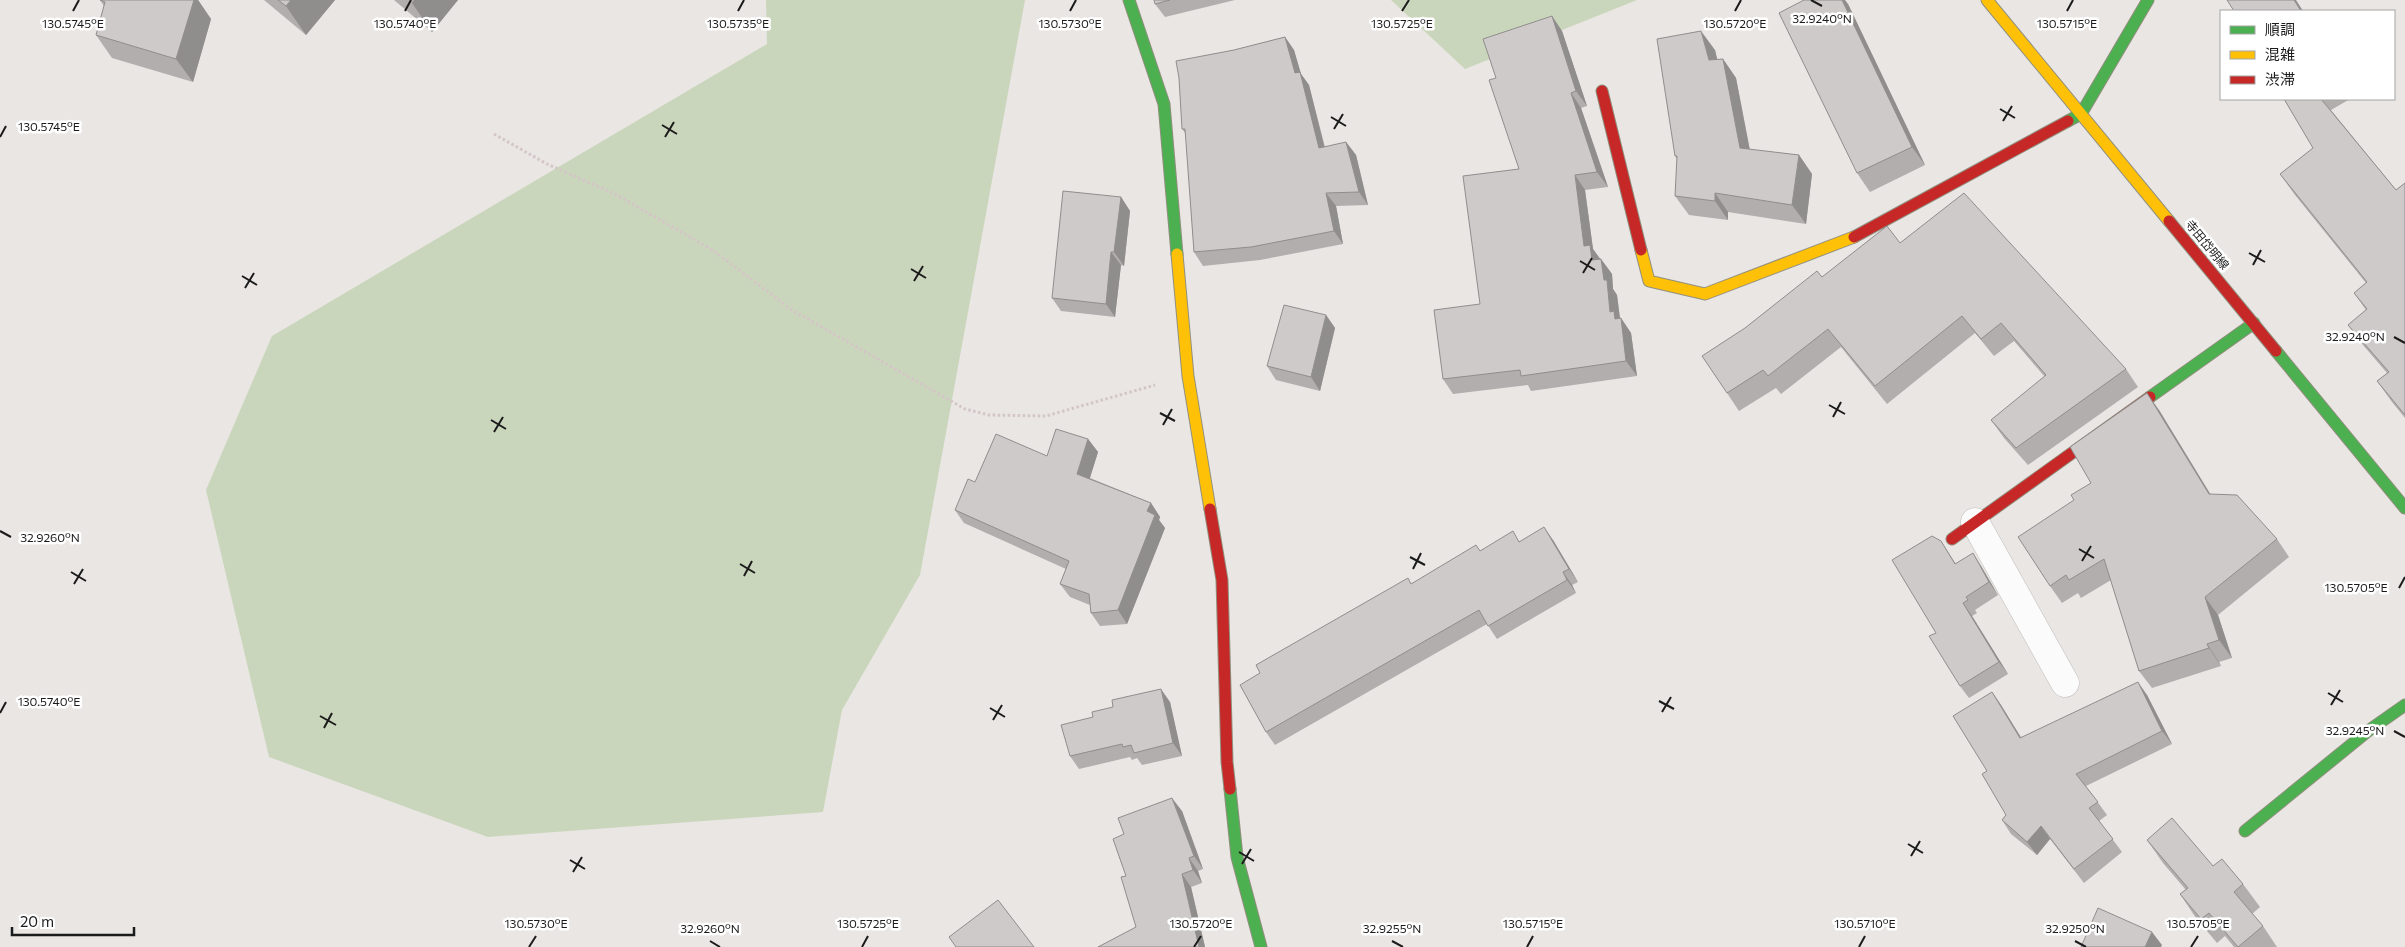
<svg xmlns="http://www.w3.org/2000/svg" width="2405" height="947" font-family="Commissioner,'Noto Sans JP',sans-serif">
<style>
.forest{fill:#cad6bb}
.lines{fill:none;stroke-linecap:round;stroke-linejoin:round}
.street-casing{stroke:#bfbdbc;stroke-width:29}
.fast-casing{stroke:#918f7e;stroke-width:13}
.slow-casing{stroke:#918f7e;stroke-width:13}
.jam-casing{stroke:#918f7e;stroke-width:13}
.path{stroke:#d4c5c7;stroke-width:3;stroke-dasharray:2.5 2.5;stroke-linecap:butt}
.street{stroke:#fcfbfb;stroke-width:28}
.fast{stroke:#4caf50;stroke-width:11}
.slow{stroke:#ffc107;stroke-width:11}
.jam{stroke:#c62828;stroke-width:11}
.wall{fill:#b1aead}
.shaded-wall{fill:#908d8d}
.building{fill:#cecac9;stroke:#908d8d}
.ticks{fill:none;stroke:#1b1b1b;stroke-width:2}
.labels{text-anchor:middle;stroke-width:5;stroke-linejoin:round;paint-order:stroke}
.street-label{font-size:12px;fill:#1b1b1b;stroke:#fff}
.ticks-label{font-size:12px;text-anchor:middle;fill:#1b1b1b;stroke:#fff;stroke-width:5;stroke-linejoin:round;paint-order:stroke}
</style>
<rect width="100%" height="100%" fill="#e9e6e4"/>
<g class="forest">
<polygon points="766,0 1025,0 920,575 842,710 823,812 488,837 269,757 206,490 272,336 767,44"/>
<polygon points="1391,0 1637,0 1465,69"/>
</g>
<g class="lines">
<g class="street-casing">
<polyline id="street" points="1975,522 2065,683"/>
</g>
<g class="fast-casing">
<g id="fast">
<polyline points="1129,0 1164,104 1177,254"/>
<polyline points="2068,121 2081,114 2148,0"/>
<polyline points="2276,351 2405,508"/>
<polyline points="2150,397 2254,323"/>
<polyline points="1230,789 1237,857 1261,947"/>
<polyline points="2245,831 2368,731 2405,705"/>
</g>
</g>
<g class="slow-casing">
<g id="slow">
<polyline points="1987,0 2169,221"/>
<polyline points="1641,250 1649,281 1705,294 1854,237"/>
<polyline points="1177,254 1188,376 1210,509"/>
</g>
</g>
<g class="jam-casing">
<g id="jam">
<polyline points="1602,91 1641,250"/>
<polyline points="2169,221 2276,351"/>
<polyline points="1854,237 2068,121"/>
<polyline points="1210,509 1222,580 1227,762 1230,789"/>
<polyline points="1952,539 2150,397"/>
</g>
</g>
<polyline class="path" points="494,134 547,164 615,194 714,251 792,310 965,409 989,415 1046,416 1155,385"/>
<use href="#street" class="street"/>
<use href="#fast" class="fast"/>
<use href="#slow" class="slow"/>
<use href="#jam" class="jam"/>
</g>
<g class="wall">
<polygon points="100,0 198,0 211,19 193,82 112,58 96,35 104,6"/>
<polygon points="264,0 335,0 306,35"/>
<polygon points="394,0 458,0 432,32"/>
<polygon points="1154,0 1235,0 1165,17 1155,4"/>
<polygon points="1848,4 1925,165 1870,192 1857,173"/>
<polygon points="1552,16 1562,31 1587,106 1581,108 1608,187 1585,190 1593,249 1600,259 1601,259 1612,274 1613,289 1617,295 1620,318 1621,318 1631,333 1637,376 1531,391 1528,385 1453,394 1443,379 1480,304 1519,169 1496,78"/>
<polygon points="1285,37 1294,50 1301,74 1309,85 1325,147 1346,142 1356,155 1368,205 1336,206 1343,244 1260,260 1203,266 1194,252 1186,134 1182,129 1234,50"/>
<polygon points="1715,50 1717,60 1723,59 1736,78 1750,150 1799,155 1812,174 1806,224 1728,212 1728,220 1689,215 1675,196 1677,159 1675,156"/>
<polygon points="2284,99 2350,99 2331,110 2396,190 2405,183 2405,418 2392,402 2377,381 2387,373 2363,345 2348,325 2366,310 2354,293 2366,283 2295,195 2280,174 2313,148"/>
<polygon points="1121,197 1130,211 1124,266 1121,265 1115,317 1061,311 1052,298"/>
<polygon points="1900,243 2126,369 2138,387 2028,465 2004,438 1991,420 2045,377 2014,341 1994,356 1975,333 1887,404 1841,347 1781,394 1776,388 1739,411 1727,393 1745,328 1822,277"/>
<polygon points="1326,315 1335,328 1320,391 1276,380 1267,366"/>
<polygon points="2159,410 2211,495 2277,539 2289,557 2218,615 2232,658 2219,662 2221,666 2152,688 2139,671 2111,580 2081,598 2078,593 2062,603 2050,586 2074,500 2091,483"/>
<polygon points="1088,439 1098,452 1090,478 1151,503 1160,517 1159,520 1165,528 1127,624 1100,626 1091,613 1090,605 1070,597 1060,584 1066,569 964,523 955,510 975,482 1047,456"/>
<polygon points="1553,540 1578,582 1572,585 1576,593 1497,639 1487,624 1275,745 1266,732 1260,673 1480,551 1520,541"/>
<polygon points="1941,541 1956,564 1981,566 1998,595 1975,610 1977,613 1972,616 2008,674 1969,698 1960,686"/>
<polygon points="1992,692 2001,705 2021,738 2147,695 2172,744 2086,786 2107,815 2099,821 2122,852 2084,883 2050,839 2037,855 2011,834 2002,820 2006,815 1987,771"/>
<polygon points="1170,702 1182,756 1142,765 1137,758 1132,760 1130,757 1079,769 1070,756"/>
<polygon points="1182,811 1203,869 1198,871 1202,883 1191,887 1205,947 1098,947 1136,927 1126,876 1124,834"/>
<polygon points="2147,840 2213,866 2243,884 2260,907 2252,914 2263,926 2277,947 2234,947 2225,936 2217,943 2196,918 2180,894 2186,890 2163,863"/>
</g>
<g class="shaded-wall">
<polygon points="194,0 198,0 211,19 193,82 176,59"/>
<polygon points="291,0 335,0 306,35 286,6"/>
<polygon points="414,0 458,0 432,32 412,3"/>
<polygon points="1842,0 1845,0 1848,4 1925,165 1912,147"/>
<polygon points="2294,0 2296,0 2303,11 2301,11"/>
<polygon points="1552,16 1562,31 1587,106 1576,91"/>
<polygon points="1701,31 1715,50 1722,79 1709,60"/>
<polygon points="1285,37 1294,50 1301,74 1309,85 1328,162 1319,148 1295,73"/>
<polygon points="1723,59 1736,78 1753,167 1740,148"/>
<polygon points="1571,93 1581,108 1608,187 1597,172"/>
<polygon points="1346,142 1356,155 1368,205 1359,192"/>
<polygon points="1799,155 1812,174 1806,224 1792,205"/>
<polygon points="1575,175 1585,190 1593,249 1601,260 1592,260 1584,246"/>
<polygon points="1326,193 1336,206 1343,244 1334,231"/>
<polygon points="1715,193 1728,212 1728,220 1715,201"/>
<polygon points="1121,197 1130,211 1124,266 1114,252"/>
<polygon points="1111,252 1121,265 1115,317 1106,304"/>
<polygon points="1601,259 1612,274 1613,289 1617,295 1620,319 1621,318 1631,333 1637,376 1626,361 1610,312 1604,280"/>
<polygon points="1326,315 1335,328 1320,391 1311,377"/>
<polygon points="2147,393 2159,410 2221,512 2209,494"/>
<polygon points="1088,439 1098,452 1087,487 1077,474"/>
<polygon points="1151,503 1160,517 1159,520 1165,528 1127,624 1118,610 1147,511"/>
<polygon points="1544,527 1553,540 1578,582 1569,569"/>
<polygon points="1973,553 1981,566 1998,595 1989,582"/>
<polygon points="1563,572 1572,585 1576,593 1567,580"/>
<polygon points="2205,597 2218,615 2232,658 2219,640"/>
<polygon points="1963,603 1972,616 2008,674 1999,662"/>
<polygon points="2207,644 2219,662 2221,666 2209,648"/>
<polygon points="2138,682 2147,695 2172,744 2162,731"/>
<polygon points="1161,689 1170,702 1182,756 1173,743"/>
<polygon points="1992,692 2001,705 2030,752 2020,738"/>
<polygon points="1172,798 1182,811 1203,869 1194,856"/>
<polygon points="2041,826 2050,839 2037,855 2027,842"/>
<polygon points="1189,858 1198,871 1202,883 1193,870"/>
<polygon points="1182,874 1191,887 1205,947 1199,947"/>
<polygon points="2152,932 2162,945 2161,947 2145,947"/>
</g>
<g class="building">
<polygon points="100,0 194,0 176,59 96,35 105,2"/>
<polygon points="278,0 291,0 286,6"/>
<polygon points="1154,0 1170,0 1155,4"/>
<polygon points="1804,0 1842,0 1912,147 1857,173 1779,13"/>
<polygon points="2227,0 2294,0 2301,11 2234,11"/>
<polygon points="1552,16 1576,91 1571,93 1597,172 1575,175 1584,246 1590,245 1592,260 1601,259 1604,280 1607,280 1610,312 1614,311 1615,319 1621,318 1626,361 1521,376 1520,370 1443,379 1434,310 1480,304 1463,176 1519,169 1489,80 1496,78 1483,39"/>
<polygon points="1701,31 1709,60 1723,59 1740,148 1799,155 1792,205 1715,193 1715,201 1675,196 1677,156 1675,156 1657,39"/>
<polygon points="1285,37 1295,73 1300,72 1319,148 1346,142 1359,192 1326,193 1334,231 1251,247 1194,252 1185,129 1182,129 1179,78 1176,61 1234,50"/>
<polygon points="2284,99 2321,99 2396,190 2405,183 2405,415 2377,381 2389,372 2348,325 2367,309 2354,293 2367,282 2280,174 2313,148"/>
<polygon points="1063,191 1121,197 1114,252 1111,252 1106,304 1052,298"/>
<polygon points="1964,193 2126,369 2016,448 1991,420 2046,375 2001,323 1981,339 1962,316 1875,386 1828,329 1768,376 1763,370 1727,393 1702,356 1745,328 1817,271 1822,277 1887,226 1900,243"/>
<polygon points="1284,305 1326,315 1311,377 1267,366"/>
<polygon points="2147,393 2209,494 2237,495 2277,539 2205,597 2219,640 2207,644 2209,648 2139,671 2104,559 2069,580 2066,575 2050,586 2018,537 2074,500 2071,495 2091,483 2070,447"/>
<polygon points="1056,429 1088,439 1077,474 1151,503 1147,511 1155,515 1118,610 1091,613 1089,594 1060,584 1069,561 955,510 968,479 975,482 996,434 1047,456"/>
<polygon points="1544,527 1569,569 1563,572 1567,580 1488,626 1479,610 1266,732 1240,685 1260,673 1256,665 1408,578 1411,584 1476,545 1480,551 1513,531 1519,542"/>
<polygon points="1932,536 1941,541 1955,564 1973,553 1989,582 1966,597 1968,600 1963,603 1999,662 1960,686 1929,636 1936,633 1892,560"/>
<polygon points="2138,682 2162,731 2076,774 2098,802 2089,808 2113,839 2074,869 2041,826 2027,842 2002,820 2006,815 1982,774 1987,771 1953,716 1992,692 2020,738"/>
<polygon points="1161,689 1173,743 1134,753 1131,745 1123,747 1122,744 1070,756 1061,725 1093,717 1092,712 1113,707 1112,700"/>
<polygon points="1172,798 1194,856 1189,858 1193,870 1182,874 1199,947 1098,947 1136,927 1121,877 1126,876 1113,839 1124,834 1118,818"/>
<polygon points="2172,818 2213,866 2222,859 2243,884 2234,892 2263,926 2238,947 2209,913 2201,919 2180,894 2188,888 2147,840"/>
<polygon points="998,900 1034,947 956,947 949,937"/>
<polygon points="2098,908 2152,932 2145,947 2081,947"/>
</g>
<path class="ticks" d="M1811 0 1822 6M73 11 79 0M405 11 411 0M738 11 744 0M1070 11 1076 0M1402 11 1409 0M1735 11 1741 0M2067 11 2073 0M2000 109 2015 118M1331 117 1346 126M2003 121 2012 106M662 125 677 134M1334 129 1343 114M0 137 6 126M665 137 674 122M2249 253 2265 262M1580 261 1595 270M2253 265 2261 250M911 269 926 278M1583 273 1592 258M242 276 257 285M914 281 923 266M245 288 254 273M2394 337 2405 343M1829 405 1845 414M1160 413 1175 421M1833 417 1841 402M491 420 506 429M1163 425 1172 409M494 432 503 417M0 531 11 537M2079 549 2094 558M1410 557 1425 565M2082 561 2091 546M740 564 755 573M1413 569 1421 553M71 572 86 581M744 576 752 561M74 584 83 569M2399 588 2405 577M2328 693 2343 702M1659 701 1674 709M2331 705 2340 690M990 708 1005 717M1662 712 1671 697M0 713 6 702M320 716 336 725M993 720 1002 705M324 728 332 713M2394 731 2405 737M1908 844 1923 853M1239 852 1254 861M1911 856 1920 841M570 860 585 869M1242 864 1251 849M573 872 582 857M710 941 720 947M1392 941 1403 947M2075 941 2086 947M529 947 536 936M862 947 868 936M1194 947 1201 936M1527 947 1533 936M1859 947 1865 936M2191 947 2198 936"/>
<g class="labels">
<g class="street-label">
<text transform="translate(2207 245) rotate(50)" y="4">寺田岱明線</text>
</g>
</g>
<g class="ticks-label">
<text x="1822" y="23">32.9240°N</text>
<text x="73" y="28">130.5745°E</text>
<text x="405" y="28">130.5740°E</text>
<text x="1735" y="28">130.5720°E</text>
<text x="738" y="28">130.5735°E</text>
<text x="1070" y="28">130.5730°E</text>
<text x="1402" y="28">130.5725°E</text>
<text x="2067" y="28">130.5715°E</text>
<text x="49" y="131">130.5745°E</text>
<text x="2355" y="341">32.9240°N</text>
<text x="50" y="542">32.9260°N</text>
<text x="2356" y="592">130.5705°E</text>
<text x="49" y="706">130.5740°E</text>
<text x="2355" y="735">32.9245°N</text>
<text x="536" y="928">130.5730°E</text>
<text x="868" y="928">130.5725°E</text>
<text x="1201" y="928">130.5720°E</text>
<text x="1533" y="928">130.5715°E</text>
<text x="1865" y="928">130.5710°E</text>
<text x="2198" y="928">130.5705°E</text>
<text x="710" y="933">32.9260°N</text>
<text x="1392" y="933">32.9255°N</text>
<text x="2075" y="933">32.9250°N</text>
</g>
<rect x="2220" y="10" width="175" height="90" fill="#ffffff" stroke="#a4a4a4"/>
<rect x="2230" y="26" width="25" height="8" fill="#4caf50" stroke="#a4a4a4"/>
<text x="2265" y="35" font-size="15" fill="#1b1b1b">順調</text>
<rect x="2230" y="51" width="25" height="8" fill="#ffc107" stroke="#a4a4a4"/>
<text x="2265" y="60" font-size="15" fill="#1b1b1b">混雑</text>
<rect x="2230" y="76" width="25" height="8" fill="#c62828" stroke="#a4a4a4"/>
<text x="2265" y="85" font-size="15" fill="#1b1b1b">渋滞</text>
<path d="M12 927v8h122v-8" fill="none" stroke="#1b1b1b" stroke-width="2.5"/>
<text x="20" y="927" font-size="15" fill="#1b1b1b" stroke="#ffffff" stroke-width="4" paint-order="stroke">20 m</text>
</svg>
